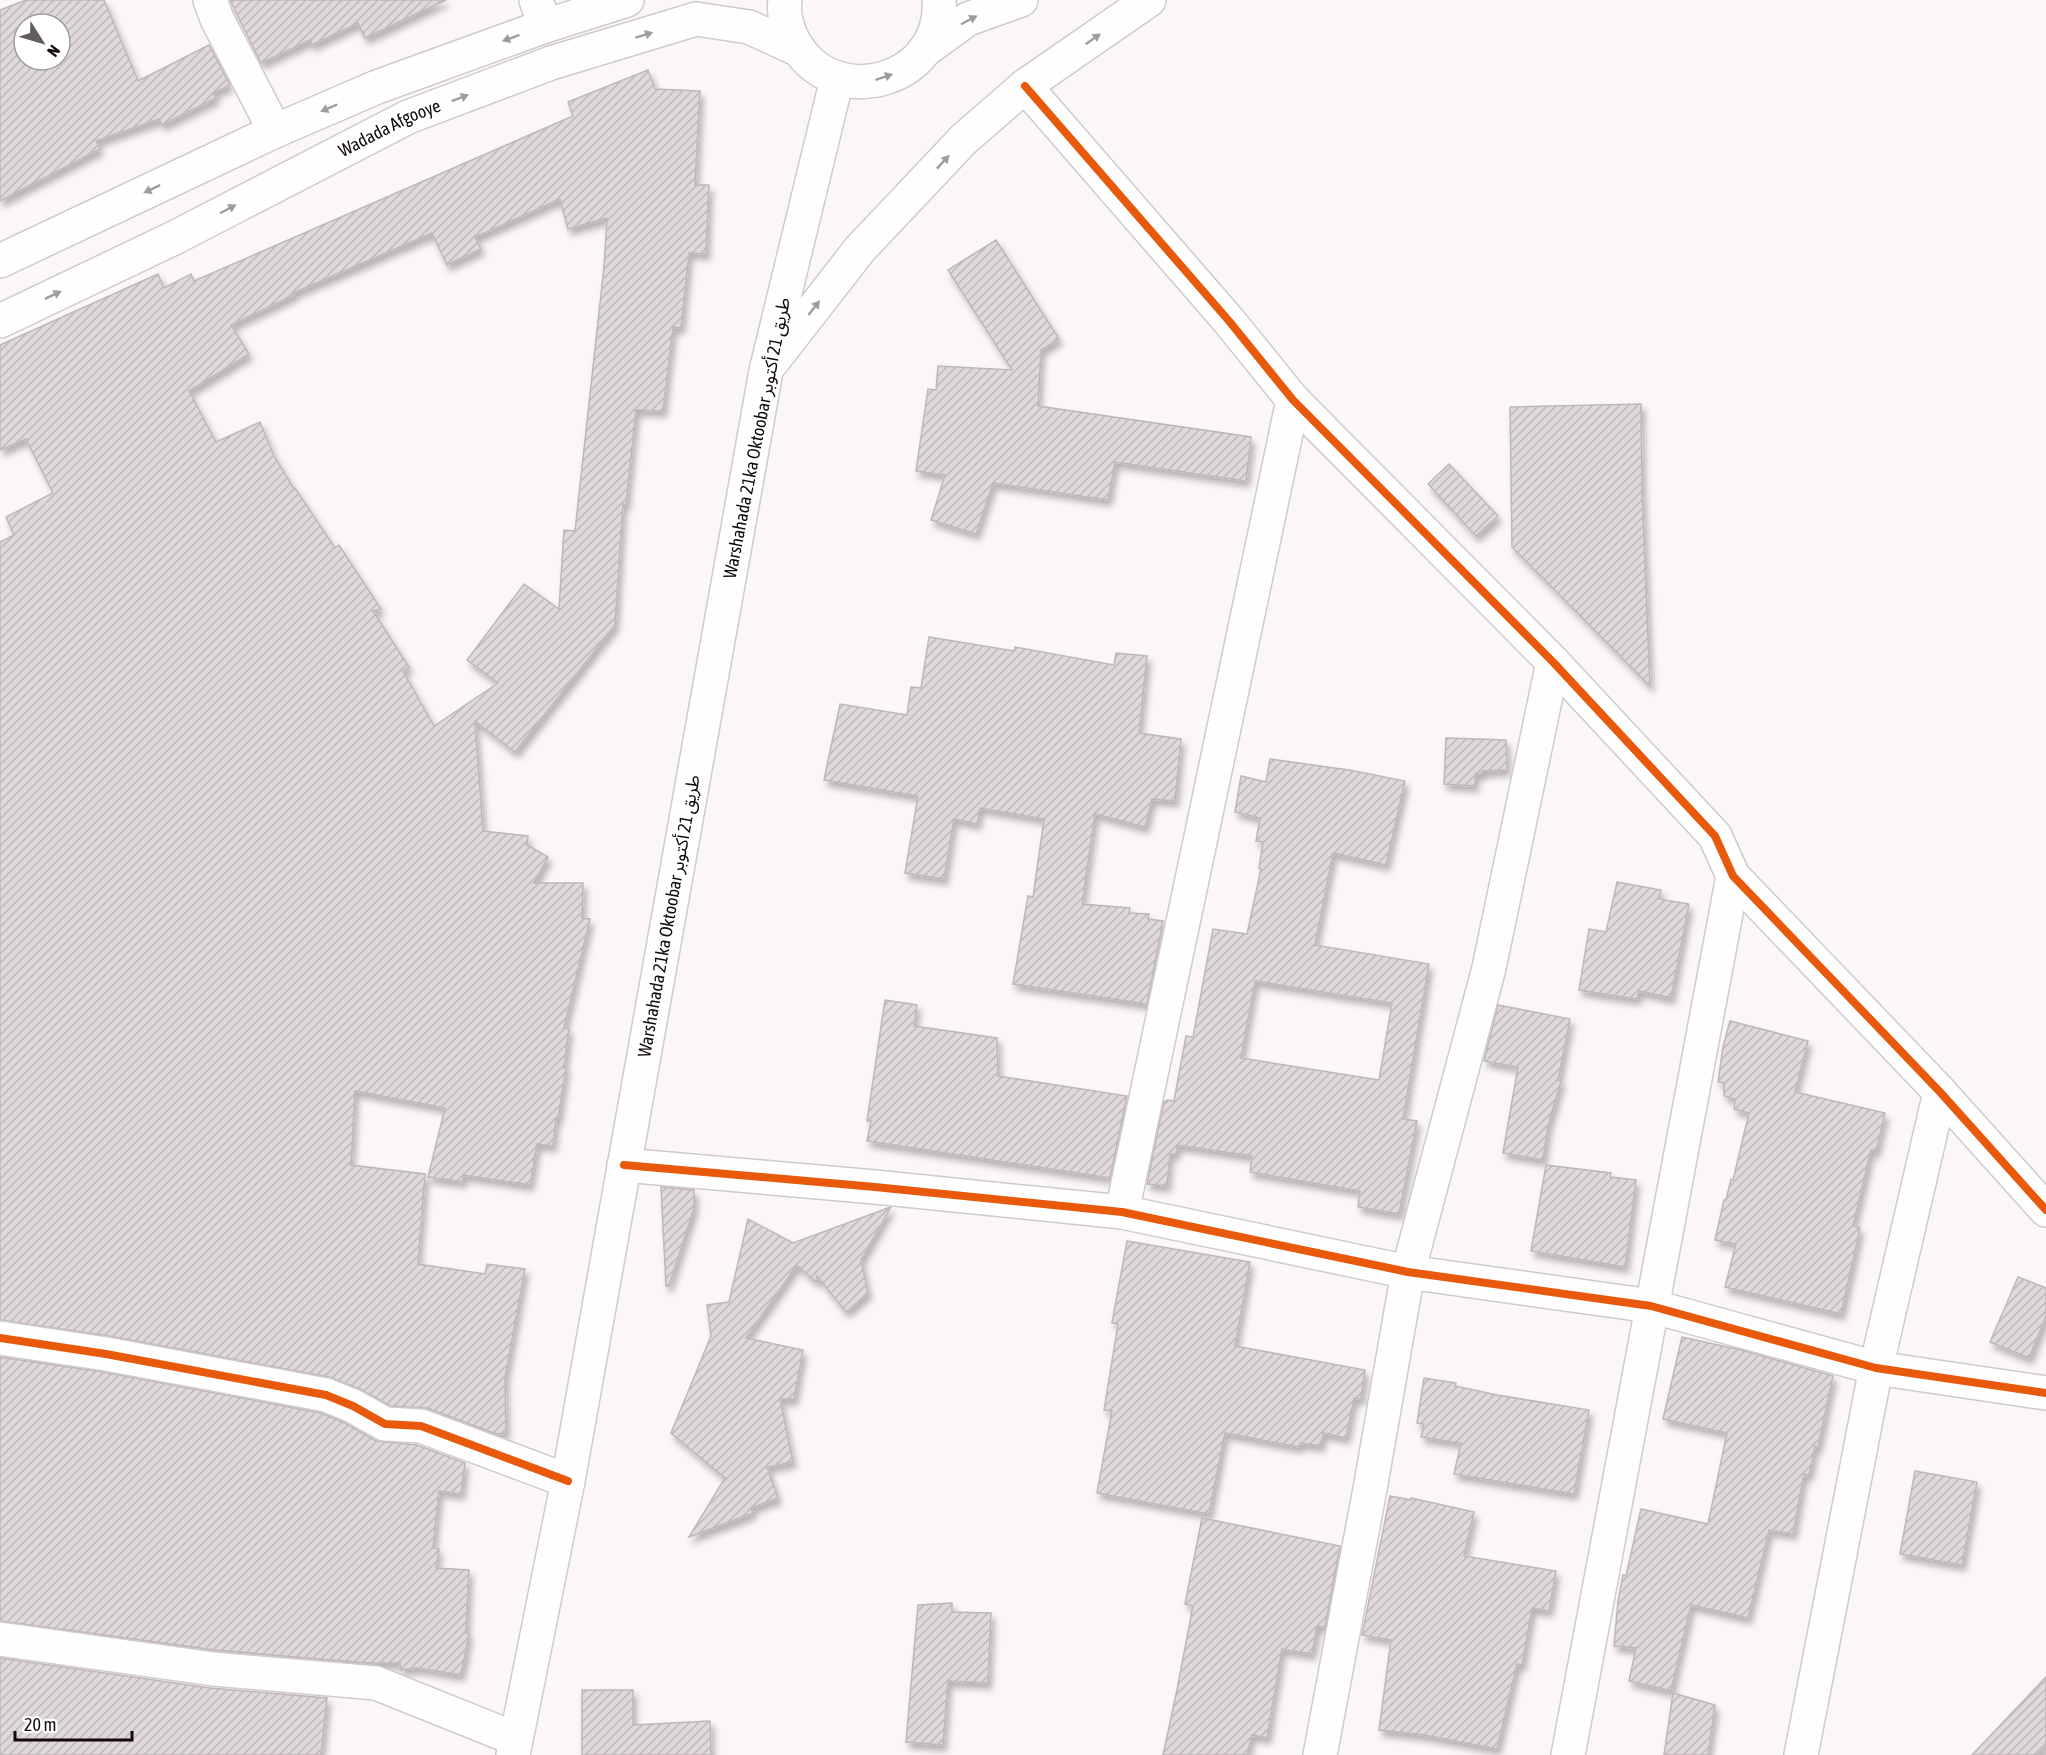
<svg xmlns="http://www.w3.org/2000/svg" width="2046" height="1755" font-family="'Asap Condensed','Noto Sans Arabic',sans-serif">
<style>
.building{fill:url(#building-hatch);stroke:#beb7b8;stroke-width:1.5;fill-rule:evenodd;filter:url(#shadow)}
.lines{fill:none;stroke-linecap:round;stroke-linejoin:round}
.minor-casing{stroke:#d1cacd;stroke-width:36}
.major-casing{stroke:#d1cacd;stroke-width:36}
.highway-casing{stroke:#d1cacd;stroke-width:36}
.minor{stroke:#fefefe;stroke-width:33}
.major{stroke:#fefefe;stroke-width:33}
.highway{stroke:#fefefe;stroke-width:33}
.cycleway-casing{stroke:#fff;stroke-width:11}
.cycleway{stroke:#e8590c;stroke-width:8}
.oneway{fill:#9f9c9e}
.labels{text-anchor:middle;stroke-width:4.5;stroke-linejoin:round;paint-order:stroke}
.street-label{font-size:18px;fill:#11090d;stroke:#fff}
</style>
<defs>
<pattern id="building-hatch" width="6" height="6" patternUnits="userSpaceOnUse" patternTransform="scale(1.5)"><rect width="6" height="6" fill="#e0d8d9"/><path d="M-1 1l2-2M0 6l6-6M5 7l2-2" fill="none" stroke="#bfb8b9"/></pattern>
<filter id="shadow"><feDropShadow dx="3.5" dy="6" stdDeviation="3" flood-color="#0004"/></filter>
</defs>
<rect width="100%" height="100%" fill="#fbf6f8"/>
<g class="building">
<path d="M26 0H104L138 81 209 45 230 85 213 93 216 98 162 125 159 119 96 141 100 149 0 201V10ZM24 24H60V60H24Z"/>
<polygon points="230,0 446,0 365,38 358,23 312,45 310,40 261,63"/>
<path d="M648 70 655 89 700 91 695 185H709L706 254 689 253 681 328 673 327 663 411 636 410 626 505 623 504 615 625 515 752 475 721 483 831 528 836 527 845 548 857 534 883H583L582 918 590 919 564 1028 569 1029 564 1068H566L558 1119H556L553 1146 537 1144 530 1185 463 1175V1182L428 1177 445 1108 355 1091 351 1165 425 1174 418 1264 485 1274 487 1264 525 1269 505 1378 506 1433 496 1434 427 1408 390 1406 360 1389 329 1377 109 1336 0 1320V542L14 535 6 517 53 493 26 439 0 450V345L158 274 164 288 191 274 194 281 573 116 568 102ZM560 199 568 229 607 218 604 267 575 531 564 530 559 609 524 584 467 660 498 683 434 726 403 671 409 667 373 611 381 609 339 545 335 548 295 488 294 489 274 456 260 422 216 442 189 391 249 354 231 325 294 295 293 293 432 233 447 265 481 249 475 237Z"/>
<polygon points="996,240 1059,339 1041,350 1038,406 1251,437 1246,481 1115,462 1108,500 993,483 976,534 931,520 945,475 916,471 928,389 936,390 938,366 1012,370 948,270"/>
<polygon points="1641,404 1642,488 1650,686 1512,547 1510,407"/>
<polygon points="1449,464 1498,516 1476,536 1428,484"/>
<polygon points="929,637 1014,651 1015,647 1114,665 1116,653 1147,656 1139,733 1181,739 1175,801 1152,799 1145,827 1095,814 1082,904 1130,908 1129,913 1149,914 1148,919 1163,921 1147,1004 1013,984 1028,896 1033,897 1044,819 980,808 977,824 954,819 944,879 905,873 918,796 824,780 840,704 907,715 911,687 921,688"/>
<polygon points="1446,738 1506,740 1507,770 1482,771 1482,774 1475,774 1475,786 1444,784"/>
<path d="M1270 759 1349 770 1405 781 1386 865 1333 853 1315 945 1429 964 1403 1119 1417 1121 1399 1214 1358 1207 1360 1191 1250 1172 1252 1156 1177 1145 1176 1154H1170L1167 1186 1147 1184 1164 1101 1167 1102V1100L1174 1101 1186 1036 1193 1037 1213 929 1247 934 1261 869 1259 868 1263 842 1256 841 1260 818 1235 812 1241 776 1266 782ZM1255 981 1392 1003 1379 1080 1241 1058Z"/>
<polygon points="1617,882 1661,890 1659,899 1689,904 1671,998 1639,991 1637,999 1579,990 1589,929 1606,932"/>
<polygon points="885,1000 917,1005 914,1026 997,1038 998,1076 1127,1096 1110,1178 867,1141 871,1121 867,1121"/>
<polygon points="1498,1005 1570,1019 1558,1080 1561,1081 1548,1126 1543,1160 1503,1153 1518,1067 1484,1061"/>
<polygon points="1730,1021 1808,1041 1795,1092 1885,1113 1876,1152 1871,1150 1853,1226 1860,1228 1841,1314 1725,1287 1736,1244 1715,1240 1724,1200 1726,1200 1731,1179 1733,1180 1749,1113 1734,1109 1735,1099 1724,1096 1724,1083 1718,1082 1723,1047"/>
<polygon points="1546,1165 1611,1173 1610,1177 1636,1180 1625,1267 1531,1251"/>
<polygon points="661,1187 694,1190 694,1208 669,1286 666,1286"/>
<polygon points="891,1207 861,1260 868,1293 846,1312 817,1276 816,1282 797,1265 746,1338 803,1350 794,1399 780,1399 793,1462 767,1467 778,1498 751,1508 753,1513 689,1537 725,1478 671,1433 711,1336 707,1305 729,1302 748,1219 793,1243"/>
<polygon points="1127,1241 1250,1262 1235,1346 1365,1370 1361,1399 1354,1398 1346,1438 1323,1433 1321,1446 1300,1443 1299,1447 1225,1433 1209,1514 1097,1493 1112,1411 1104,1410 1118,1324 1112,1323"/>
<polygon points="2018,1277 2046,1288 2046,1316 2029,1358 1990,1342"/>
<polygon points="1682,1337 1741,1350 1833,1376 1818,1447 1815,1446 1809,1475 1804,1474 1793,1534 1769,1530 1748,1618 1691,1605 1671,1691 1629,1681 1636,1648 1614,1646 1618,1601 1623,1575 1626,1576 1641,1509 1708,1524 1727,1433 1663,1419"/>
<polygon points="0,1357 103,1372 321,1413 345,1423 376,1441 417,1445 465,1463 461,1494 439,1491 433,1548 439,1549 436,1568 469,1570 466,1633 469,1634 461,1675 417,1668 401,1670 400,1663 367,1663 215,1650 0,1621"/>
<polygon points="1424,1378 1456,1383 1455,1386 1497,1395 1589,1410 1574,1494 1454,1474 1461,1443 1421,1437 1424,1424 1417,1423"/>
<polygon points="1915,1471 1977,1482 1962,1565 1900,1554"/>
<polygon points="1390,1496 1411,1500 1411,1498 1474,1512 1464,1556 1556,1571 1549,1611 1532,1608 1522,1665 1517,1664 1497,1749 1424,1735 1379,1730 1391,1640 1362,1635"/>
<polygon points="1202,1518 1340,1546 1325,1627 1317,1626 1312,1654 1282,1649 1267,1738 1252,1735 1247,1755 1163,1755 1177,1690 1193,1606 1185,1604"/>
<polygon points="952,1603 952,1612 991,1613 988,1683 948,1681 943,1745 906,1742 918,1605"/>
<polygon points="0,1658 210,1688 327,1698 321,1755 0,1755"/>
<polygon points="2046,1677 2046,1745 2037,1755 1972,1755"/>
<polygon points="582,1690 633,1690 633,1725 710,1721 711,1755 582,1755"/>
<polygon points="1673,1693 1715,1705 1708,1755 1664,1755"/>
</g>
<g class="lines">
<g class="minor-casing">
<g id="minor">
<polyline points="210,0 217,19 275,131"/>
<polyline points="536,0 545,26"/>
<polyline points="1025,86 1229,321 1293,400 1553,662 1715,836 1733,876 1940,1092 2046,1210"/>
<polyline points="624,1165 875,1187 1122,1212 1408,1272 1651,1306 1876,1368 2046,1393"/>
<polyline points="1122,1212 1293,400"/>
<polyline points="0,1338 106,1354 326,1395 353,1406 385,1424 421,1426 568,1481"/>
<polyline points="0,1639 213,1669 376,1683 516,1739"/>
<polyline points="1320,1755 1370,1489 1408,1272 1489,968 1553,662"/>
<polyline points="1568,1755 1733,876"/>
<polyline points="1801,1755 1876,1368 1940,1092"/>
</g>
</g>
<g class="major-casing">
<g id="major">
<polyline points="772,362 860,249 964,139 1025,86 1149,0"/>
<polyline points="513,1755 568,1481 766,371 837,79"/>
</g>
</g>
<g class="highway-casing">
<g id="highway">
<path d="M785 0C783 14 787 28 793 40 832 114 945 82 939 0"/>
<polyline points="924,51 968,19 1021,0"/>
<polyline points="0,261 275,131 377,87 545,26 627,0"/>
<path id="s1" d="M0 321 174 238 408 117 551 63 696 19 749 27 799 50"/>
</g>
</g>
<use href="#minor" class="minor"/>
<use href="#major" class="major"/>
<use href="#highway" class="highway"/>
<g class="cycleway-casing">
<g id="cycleway">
<polyline points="1025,86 1229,321 1293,400 1553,662 1715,836 1733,876 1940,1092 2046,1210"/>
<polyline points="624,1165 875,1187 1122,1212 1408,1272 1651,1306 1876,1368 2046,1393"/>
<polyline points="0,1338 106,1354 326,1395 353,1406 385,1424 421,1426 568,1481"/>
</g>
</g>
<use href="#cycleway" class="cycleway"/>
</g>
<defs><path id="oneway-solid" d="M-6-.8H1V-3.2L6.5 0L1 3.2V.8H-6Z" transform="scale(1.5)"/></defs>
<g class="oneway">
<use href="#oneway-solid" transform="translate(969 20) rotate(-28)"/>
<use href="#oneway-solid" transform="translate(644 35) rotate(-17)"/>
<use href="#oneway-solid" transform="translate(511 38) rotate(160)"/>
<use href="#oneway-solid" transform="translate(1093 39) rotate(-35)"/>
<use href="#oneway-solid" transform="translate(884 77) rotate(-18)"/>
<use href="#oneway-solid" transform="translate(460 98) rotate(-21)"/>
<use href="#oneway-solid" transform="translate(329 108) rotate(157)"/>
<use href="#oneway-solid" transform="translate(943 162) rotate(-47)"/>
<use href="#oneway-solid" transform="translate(152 189) rotate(155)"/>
<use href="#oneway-solid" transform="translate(228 209) rotate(-28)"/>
<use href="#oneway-solid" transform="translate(53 295) rotate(-25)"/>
<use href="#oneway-solid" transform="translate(814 308) rotate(-52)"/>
</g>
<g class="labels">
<g class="street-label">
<text dy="6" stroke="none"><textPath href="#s1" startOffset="435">Wadada Afgooye</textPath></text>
<text transform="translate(757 438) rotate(-79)" y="6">Warshahada 21ka Oktoobar طريق 21 أكتوبر</text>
<text transform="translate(669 916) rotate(-80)" y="6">Warshahada 21ka Oktoobar طريق 21 أكتوبر</text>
</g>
</g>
<g transform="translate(42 42) rotate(127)"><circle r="28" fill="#ffffff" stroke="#a09d9e" stroke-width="1.5"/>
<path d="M0-4.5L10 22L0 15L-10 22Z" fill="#635c5f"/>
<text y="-9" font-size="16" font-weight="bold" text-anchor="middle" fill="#11090d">N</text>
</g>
<path d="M15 1731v9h117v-9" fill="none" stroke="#11090d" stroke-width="3"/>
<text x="24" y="1731" font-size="18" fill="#11090d" stroke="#ffffff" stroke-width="4.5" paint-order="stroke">20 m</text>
</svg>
